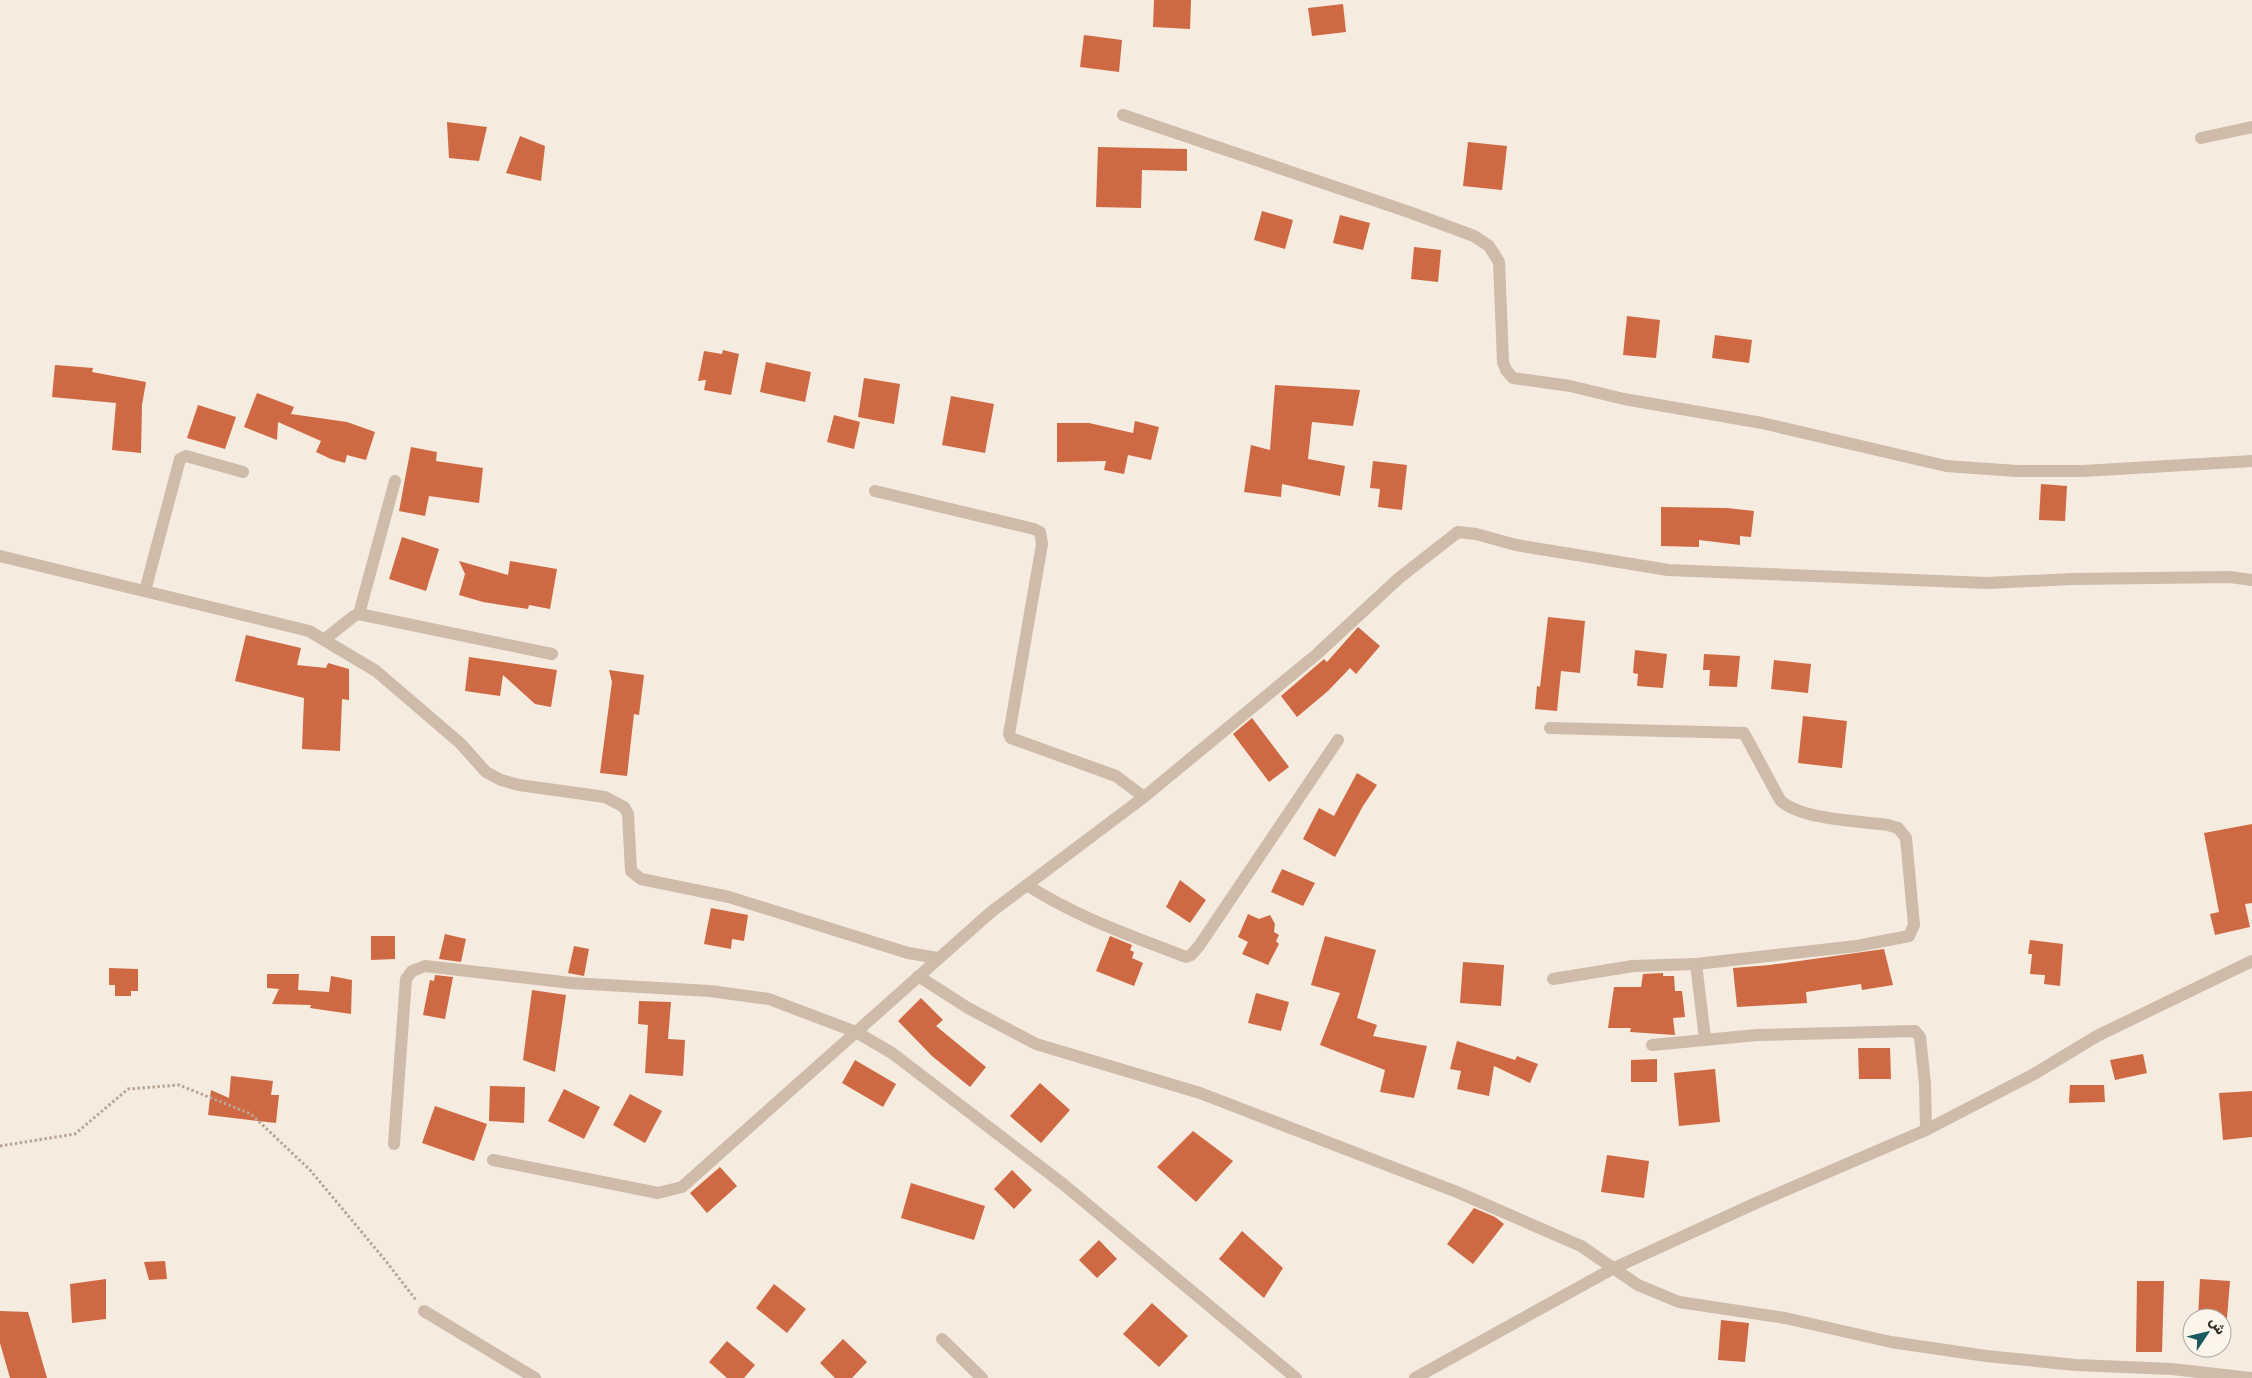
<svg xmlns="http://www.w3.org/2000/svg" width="2252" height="1378" font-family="Rubik,Vazirmatn,sans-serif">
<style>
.building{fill:#ce6943}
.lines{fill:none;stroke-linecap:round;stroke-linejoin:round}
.path{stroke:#baa593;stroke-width:3;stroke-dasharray:2.5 2.5;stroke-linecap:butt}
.street{stroke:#cebba9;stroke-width:12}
</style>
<rect width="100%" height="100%" fill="#f5ebdf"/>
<g class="building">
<polygon points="1154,0 1191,0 1190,29 1153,27"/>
<polygon points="1343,4 1346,32 1312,36 1308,8"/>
<polygon points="1084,35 1122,40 1119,72 1080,67"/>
<polygon points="447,122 487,127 479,161 449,158"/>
<polygon points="520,136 545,146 541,181 506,173"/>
<polygon points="1468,142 1507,146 1502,190 1463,186"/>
<polygon points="1098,147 1187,149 1187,171 1142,170 1141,208 1096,207"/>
<polygon points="1262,211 1293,220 1285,249 1254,240"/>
<polygon points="1340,215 1370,223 1363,250 1333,243"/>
<polygon points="1414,247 1441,250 1438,282 1411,279"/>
<polygon points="1627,316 1660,320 1656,358 1623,355"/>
<polygon points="1715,335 1752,340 1749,363 1712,358"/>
<polygon points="723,350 739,354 731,395 704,390 706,380 698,381 704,351 722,354"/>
<polygon points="766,362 811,372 805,402 760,392"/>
<polygon points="55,365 93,368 92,372 146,382 142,405 141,453 112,450 116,403 52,397"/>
<polygon points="864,378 900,384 894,424 858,417"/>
<polygon points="1275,385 1360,390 1353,426 1312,422 1308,459 1345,466 1340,496 1282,484 1281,497 1244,492 1251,445 1270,450"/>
<polygon points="257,393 294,407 291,414 347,422 375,432 366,460 347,455 345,463 331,459 316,452 321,441 278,422 277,440 244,427"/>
<polygon points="951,396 994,404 985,453 942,445"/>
<polygon points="198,405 236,417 225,449 187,438"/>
<polygon points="834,415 860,422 854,449 827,442"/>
<polygon points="1135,421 1159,427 1151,460 1128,455 1124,474 1104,470 1106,461 1057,462 1057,423 1089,423 1133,433"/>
<polygon points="411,447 437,452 436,461 483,468 479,503 429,496 425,516 399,511"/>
<polygon points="1373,461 1407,465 1402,510 1378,507 1380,489 1370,488"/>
<polygon points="2041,484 2067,486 2065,521 2039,520"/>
<polygon points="1661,507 1727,508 1754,511 1751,537 1740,536 1740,545 1699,540 1699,547 1661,546"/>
<polygon points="402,537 439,549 426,591 389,579"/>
<polygon points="459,561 508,575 510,561 557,569 550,609 529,605 528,609 483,602 459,595 465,574"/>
<polygon points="1548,617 1585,621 1580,673 1561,671 1557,711 1535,709 1537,686 1540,687"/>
<polygon points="1358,627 1380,646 1356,674 1350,668 1328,691 1297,717 1281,696 1324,659 1327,662"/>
<polygon points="246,635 301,648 297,665 326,668 328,663 349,669 349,700 342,699 340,751 302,749 304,698 235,681"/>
<polygon points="1635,650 1667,654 1663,688 1637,686 1638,674 1633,673"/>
<polygon points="1704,654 1740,656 1737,687 1709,686 1710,670 1703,670"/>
<polygon points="469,657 557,670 551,707 535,704 503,675 500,696 465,691"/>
<polygon points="1774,660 1811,664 1808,693 1771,689"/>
<polygon points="609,670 644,675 639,715 634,714 627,776 600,773 612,682"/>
<polygon points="1803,716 1847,721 1842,768 1798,763"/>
<polygon points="1252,718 1289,767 1269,782 1233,734"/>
<polygon points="1357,773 1377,785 1363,806 1335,857 1303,839 1319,808 1334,816"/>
<polygon points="2252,824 2252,903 2245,904 2250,927 2215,935 2210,914 2219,912 2204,833"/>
<polygon points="1282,869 1315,883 1303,906 1271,892"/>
<polygon points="1180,880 1206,900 1190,923 1166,907"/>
<polygon points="711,908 748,915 744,941 732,939 731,949 704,944"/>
<polygon points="1248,914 1259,919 1270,915 1275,924 1274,932 1279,935 1276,941 1279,944 1268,965 1242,954 1248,942 1238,937"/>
<polygon points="445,934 466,939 461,962 439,959"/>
<polygon points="371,936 395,936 395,959 371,960"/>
<polygon points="1110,936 1132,945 1130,950 1134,952 1132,958 1143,963 1134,986 1096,971"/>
<polygon points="1325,936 1376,950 1357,1018 1377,1025 1373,1036 1427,1046 1414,1098 1380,1092 1385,1070 1320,1045 1340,993 1311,985"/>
<polygon points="2030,940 2063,944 2060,986 2044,984 2045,975 2030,974 2032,954 2028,954"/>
<polygon points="574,946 589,949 584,976 568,973"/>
<polygon points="1884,949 1893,985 1862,990 1861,984 1806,992 1807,1003 1737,1007 1733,968 1770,965"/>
<polygon points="1463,962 1504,965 1501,1006 1460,1003"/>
<polygon points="109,968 138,969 138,991 131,991 131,996 115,996 115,985 109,985"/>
<polygon points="1663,973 1663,976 1674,976 1675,991 1682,991 1685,1017 1673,1018 1675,1035 1630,1032 1631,1028 1608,1028 1614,987 1641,987 1643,974"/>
<polygon points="267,974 299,974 298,990 329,992 331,976 352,980 351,1014 310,1008 311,1005 272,1004 279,989 267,988"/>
<polygon points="435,975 453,977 445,1019 423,1015 430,980 434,981"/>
<polygon points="532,990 566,995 555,1072 523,1060"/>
<polygon points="1256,993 1289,1002 1281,1031 1248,1023"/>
<polygon points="921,998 943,1020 936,1026 986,1067 970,1087 932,1056 898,1021"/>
<polygon points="639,1001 671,1002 668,1039 685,1040 683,1076 645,1073 648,1025 638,1024"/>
<polygon points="1457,1041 1515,1060 1517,1056 1538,1064 1530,1083 1494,1066 1489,1096 1457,1089 1461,1071 1450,1069"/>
<polygon points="1858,1048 1890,1048 1891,1079 1859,1079"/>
<polygon points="2143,1054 2147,1073 2115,1080 2110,1060"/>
<polygon points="1657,1059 1657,1082 1631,1082 1631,1060"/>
<polygon points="855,1060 896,1084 883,1107 842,1083"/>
<polygon points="1715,1069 1720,1122 1679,1126 1674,1073"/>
<polygon points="231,1076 273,1081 271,1095 279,1095 276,1123 208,1115 211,1090 229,1098"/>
<polygon points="1040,1083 1070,1110 1041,1143 1010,1116"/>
<polygon points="2070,1085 2104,1085 2105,1102 2069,1103"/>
<polygon points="490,1086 525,1087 524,1123 489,1121"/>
<polygon points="564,1089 600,1107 584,1139 548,1121"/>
<polygon points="2252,1091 2252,1137 2223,1140 2219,1093"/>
<polygon points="630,1094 662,1111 645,1143 613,1125"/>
<polygon points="435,1106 487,1124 474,1161 422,1143"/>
<polygon points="1193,1131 1233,1161 1196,1202 1157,1167"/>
<polygon points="1607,1155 1649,1161 1644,1198 1601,1192"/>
<polygon points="720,1167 737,1186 707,1213 690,1193"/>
<polygon points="1012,1170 1032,1190 1014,1209 994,1189"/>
<polygon points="911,1183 985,1206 974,1240 901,1218"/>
<polygon points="1474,1208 1495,1217 1504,1224 1473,1264 1447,1244"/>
<polygon points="1242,1231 1283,1268 1264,1298 1219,1259"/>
<polygon points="1099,1240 1117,1259 1097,1278 1079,1260"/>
<polygon points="165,1261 167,1279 149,1280 144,1262"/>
<polygon points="106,1279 106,1319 72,1323 70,1284"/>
<polygon points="2200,1279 2230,1281 2227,1318 2198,1318"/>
<polygon points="2137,1281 2164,1281 2162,1352 2136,1352"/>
<polygon points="774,1284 806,1309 787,1333 756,1308"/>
<polygon points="1152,1303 1188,1336 1159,1367 1123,1334"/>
<polygon points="0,1311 28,1312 47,1378 10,1378 0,1343"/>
<polygon points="1721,1320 1749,1323 1745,1362 1718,1360"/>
<polygon points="843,1339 867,1362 852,1378 835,1378 820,1363"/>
<polygon points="727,1341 755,1365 744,1378 727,1378 709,1362"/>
</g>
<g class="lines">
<polyline class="path" points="0,1146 75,1134 128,1089 179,1085 251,1114 310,1170 385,1260 416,1300"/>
<g class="street">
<polyline points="1123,115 1409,212 1474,236 1489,246 1499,262 1503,362 1506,370 1513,378 1570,386 1624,399 1762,423 1946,466 2017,471 2083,471 2252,461"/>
<polyline points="2201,138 2252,127"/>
<polyline points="875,491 1034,529 1040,532 1042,544 1009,734 1011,738 1116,776 1144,797"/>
<polyline points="0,556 309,631 376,671 460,743 486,772 501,780 519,785 605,797 624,807 628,814 631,871 641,879 729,897 908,953 938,958"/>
<polyline points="145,591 180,459 186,456 243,472"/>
<polyline points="359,614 395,481"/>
<polyline points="325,639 354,616 359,614 552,654"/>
<path d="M1550 728 1744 733 1780 800C1801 820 1859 821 1888 825L1898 828 1906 838 1914 925 1909 936 1857 946 1696 964 1705 1038"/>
<path d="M1027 885C1076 917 1132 936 1186 957L1191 955 1199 946 1338 740"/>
<polyline points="918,976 968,1008 1036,1044 1200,1093 1457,1192 1581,1246 1638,1285 1679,1302 1785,1318 1891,1342 1986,1356 2076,1365 2172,1369 2250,1378"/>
<polyline points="1553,979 1633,966 1696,964"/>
<polyline points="1652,1045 1757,1035 1915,1031 1920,1037 1925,1084 1926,1130"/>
<polyline points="394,1144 406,979 412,971 425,966 571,983 710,991 769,999 856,1032 892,1053 1063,1184 1296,1378"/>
<polyline points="493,1160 658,1193 682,1187 991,912 1144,797 1317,654 1399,578 1458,532 1476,534 1516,545 1668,570 1987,583 2072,579 2230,577 2252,580"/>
<polyline points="424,1311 535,1378"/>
<polyline points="942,1339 982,1378"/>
<polyline points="1415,1378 1612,1269 1756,1203 1926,1130 2034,1074 2097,1036 2252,961"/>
</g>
</g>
<g transform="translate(2207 1333) rotate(55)"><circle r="24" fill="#fbf5ec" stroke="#aea69e"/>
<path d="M0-4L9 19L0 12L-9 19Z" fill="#1b5960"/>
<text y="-8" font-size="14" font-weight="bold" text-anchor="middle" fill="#3b2f29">ش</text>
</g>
</svg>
